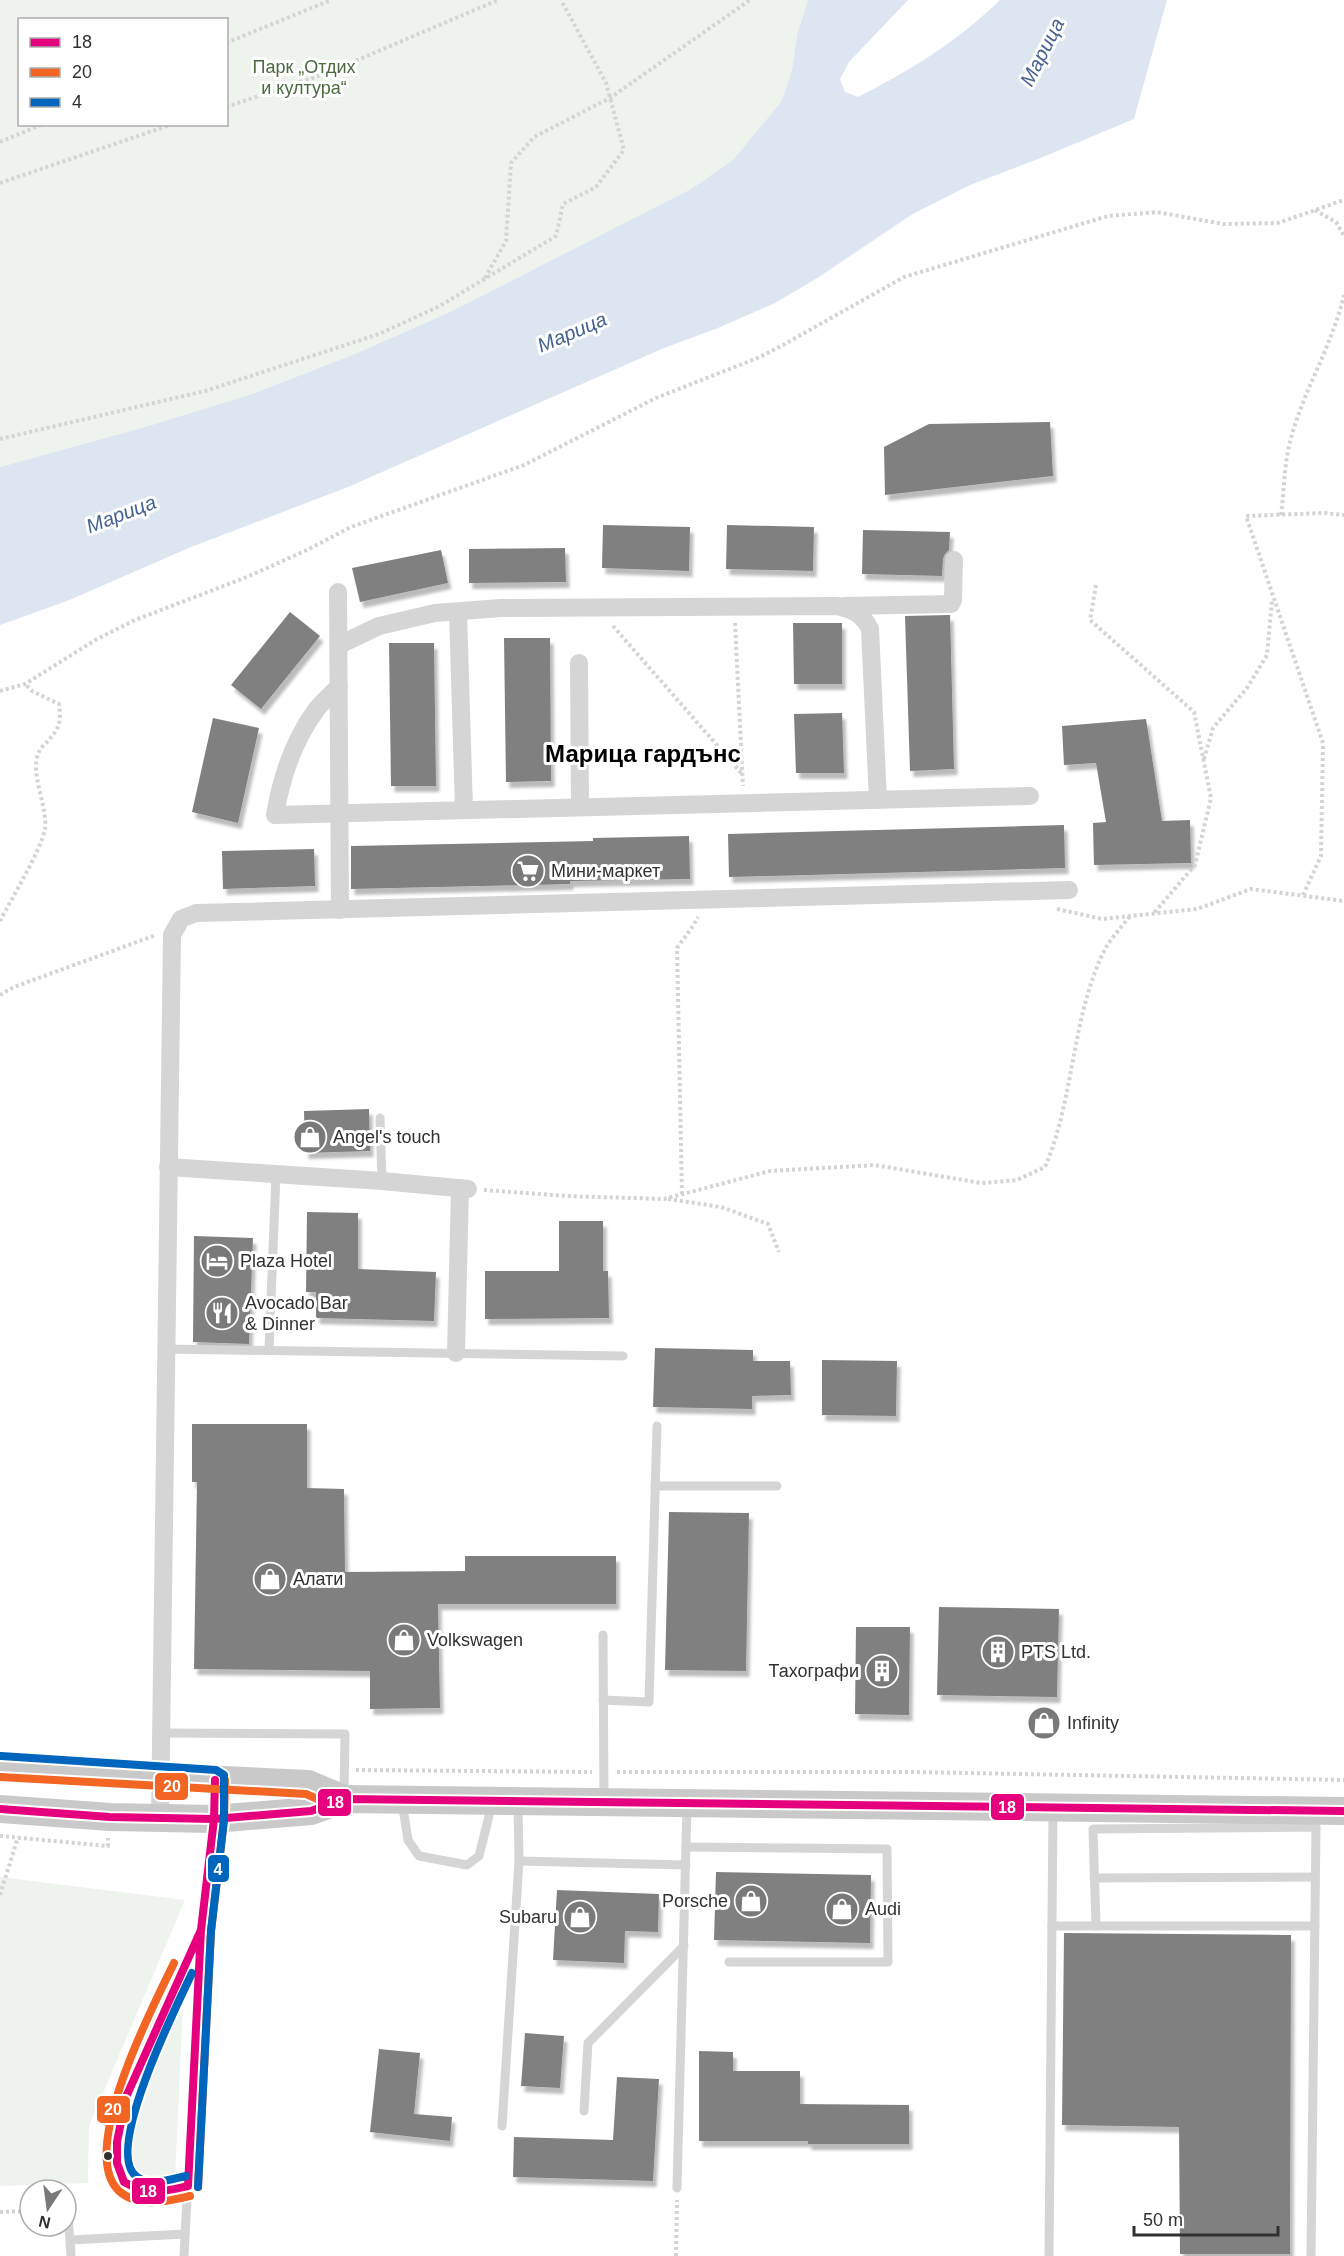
<svg xmlns="http://www.w3.org/2000/svg" width="1344" height="2256" font-family="Helvetica,sans-serif">
<style>
.green{fill:#eff3ed;fill-rule:evenodd}
.water{fill:#dde5f1}
.building{fill:#808080;filter:url(#shadow)}
.lines{fill:none;stroke-linecap:round;stroke-linejoin:round}
.path{stroke:#d4d4d4;stroke-width:4;stroke-dasharray:3 3;stroke-linecap:butt}
.lane{stroke:#d5d5d5;stroke-width:9}
.street{stroke:#d5d5d5;stroke-width:18}
.primary{stroke:#c9c9c9;stroke-width:28}
.bus-1-casing{stroke:#fff;stroke-width:12}
.bus-2-casing{stroke:#fff;stroke-width:12}
.bus-3-casing{stroke:#fff;stroke-width:12}
.bus-1{stroke:#e5007d;stroke-width:8}
.bus-2{stroke:#f26522;stroke-width:8}
.bus-3{stroke:#0065bd;stroke-width:8}
.bus-dot{fill:#313131;stroke:#fff;stroke-width:2}
.labels{text-anchor:middle;stroke-width:6;stroke-linejoin:round;paint-order:stroke}
.park-label{font-size:18px;fill:#4c6b41;stroke:#fff}
.poi-label{font-size:18px;fill:#313131;stroke:#fff;text-anchor:start}
.water-label{font-size:20px;font-style:italic;fill:#44618f;stroke:#fff}
.district-label{font-size:24px;font-weight:bold;fill:#000;stroke:#fff}
.line-badge{stroke:#fff;stroke-width:2}
.badge-label{font-size:16px;text-anchor:middle;font-weight:bold;fill:#fff}
</style>
<defs>
<filter id="shadow"><feDropShadow dx="3.5" dy="6" stdDeviation="1.5" flood-color="#0004"/></filter>
</defs>
<rect width="100%" height="100%" fill="#fff"/>
<g class="green">
<path d="M0 0H808L797 35 792 71 781 102 733 160 691 189 452 311 355 354 252 394 145 427 0 467ZM20 20H226V124H20Z"/>
<polygon points="0,1877 185,1900 89,2126 88,2183 0,2186"/>
<polygon points="174,2003 183,2005 175,2178 155,2182 138,2177 126,2163 126,2138 134,2096"/>
</g>
<path class="water" d="M808 0H908L849 62 840 79 845 92 858 97C910 71 959 40 1000 0H1167L1134 119 1038 159 970 185 911 215 819 277 775 303 718 328 664 348 348 487 191 547 67 601 0 625V467L145 427 252 394 355 354 452 311 691 189 733 160 781 102 792 71 797 35Z"/>
<g class="building">
<polygon points="1050,422 1053,476 885,495 884,447 929,424"/>
<polygon points="603,525 690,527 689,571 602,568"/>
<polygon points="727,525 814,527 813,571 726,569"/>
<polygon points="863,530 950,532 949,550 945,554 943,559 942,576 862,574"/>
<polygon points="565,548 566,582 469,583 469,549"/>
<polygon points="441,550 448,583 360,602 352,568"/>
<polygon points="290,612 320,636 261,709 231,685"/>
<polygon points="950,615 954,769 910,771 905,616"/>
<polygon points="793,623 842,623 842,684 794,684"/>
<polygon points="504,638 550,638 551,781 506,782"/>
<polygon points="389,643 434,643 436,786 391,786"/>
<polygon points="842,713 844,773 796,773 794,714"/>
<polygon points="213,718 259,728 238,823 192,812"/>
<polygon points="1146,719 1162,821 1190,820 1191,863 1094,865 1093,823 1106,822 1096,763 1064,765 1062,726"/>
<polygon points="1064,825 1065,868 729,877 728,834"/>
<polygon points="689,836 690,879 570,881 570,884 351,889 351,846 593,841 593,838"/>
<polygon points="314,849 315,886 223,889 222,851"/>
<polygon points="369,1109 370,1151 305,1153 304,1111"/>
<polygon points="307,1212 358,1213 358,1269 436,1272 434,1321 316,1318 316,1292 306,1292"/>
<polygon points="559,1221 603,1221 603,1271 608,1271 609,1318 485,1319 485,1271 559,1271"/>
<polygon points="194,1236 253,1238 249,1344 193,1342"/>
<polygon points="655,1348 753,1350 753,1361 790,1361 791,1395 752,1396 752,1409 653,1407"/>
<polygon points="822,1360 897,1361 896,1416 822,1415"/>
<polygon points="192,1424 307,1424 307,1488 344,1489 345,1572 465,1571 465,1556 616,1556 616,1604 438,1604 440,1708 370,1709 370,1671 194,1669 197,1482 192,1482"/>
<polygon points="669,1512 749,1513 746,1671 665,1670"/>
<polygon points="939,1607 1059,1609 1057,1697 937,1695"/>
<polygon points="856,1627 910,1627 909,1715 855,1714"/>
<polygon points="716,1872 871,1875 870,1943 714,1940"/>
<polygon points="557,1890 659,1894 658,1932 625,1931 624,1963 553,1960"/>
<polygon points="1064,1933 1291,1935 1290,2254 1180,2254 1179,2127 1062,2125"/>
<polygon points="525,2033 564,2036 560,2088 521,2086"/>
<polygon points="379,2049 420,2053 414,2114 452,2117 450,2141 370,2132"/>
<polygon points="699,2051 733,2052 733,2071 800,2071 800,2104 909,2105 909,2144 808,2144 808,2141 699,2141"/>
<polygon points="617,2077 659,2079 653,2181 513,2177 514,2137 613,2140"/>
</g>
<g class="lines">
<g class="path">
<polyline points="226,43 331,0"/>
<polyline points="226,107 327,73 498,0"/>
<polyline points="0,142 43,124"/>
<polyline points="0,183 173,124"/>
<polyline points="1315,210 1336,222 1344,236"/>
<polyline points="485,278 506,241 511,163 534,137 610,98 750,0"/>
<polyline points="0,439 205,391 379,334 438,307 556,236 563,204 596,187 624,150 606,83 561,0"/>
<path d="M1281 515C1284 492 1284 468 1289 446 1301 394 1332 347 1344 295"/>
<polyline points="1096,585 1090,620 1194,712 1211,798 1195,865 1154,913"/>
<polyline points="735,623 743,786"/>
<polyline points="613,626 743,775"/>
<polyline points="0,691 25,684 97,639 135,620 247,577 307,550 351,527 524,465 656,398 760,357 783,345 904,277 1108,216 1157,212 1223,224 1278,223 1344,200"/>
<polyline points="1204,759 1213,728 1247,688 1267,655 1272,600"/>
<polyline points="1303,895 1321,856 1323,743 1246,516 1324,513 1344,515"/>
<polyline points="1057,909 1102,919 1197,909 1251,889 1344,901"/>
<path d="M0 921C11 899 41 851 45 829 48 806 29 773 39 752 40 748 45 744 48 741 60 727 61 723 59 704L32 691 25 684"/>
<polyline points="0,995 14,987 156,935"/>
<path d="M484 1190 567 1196 664 1199 770 1171 875 1165 981 1183 1017 1180 1045 1167C1075 1097 1071 1017 1105 949 1111 938 1122 927 1130 916"/>
<polyline points="682,1194 677,948 693,926 698,917"/>
<polyline points="668,1199 721,1207 768,1224 779,1252"/>
<polyline points="356,1770 592,1772"/>
<polyline points="617,1772 913,1772 1344,1780"/>
<polyline points="0,1836 108,1846 108,1838"/>
<polyline points="0,1895 18,1837"/>
<polyline points="0,2212 30,2211"/>
<polyline points="676,2256 677,2200"/>
</g>
<g class="lane">
<polyline points="380,1118 382,1181"/>
<polyline points="166,1349 623,1356"/>
<polyline points="269,1350 276,1174"/>
<polyline points="655,1486 777,1486"/>
<polyline points="603,1635 604,1800"/>
<polyline points="603,1700 649,1702 657,1426"/>
<polyline points="162,1733 345,1734 344,1793"/>
<polyline points="402,1802 408,1840 419,1856 467,1865 479,1856 492,1804"/>
<polyline points="686,1847 887,1849 888,1962 729,1962"/>
<polyline points="519,1861 686,1865"/>
<polyline points="1094,1878 1315,1877"/>
<polyline points="1052,1926 1315,1926"/>
<polyline points="1096,1926 1093,1829 1316,1827 1311,2256"/>
<polyline points="584,2111 588,2043 684,1946"/>
<polyline points="502,2126 519,1861 518,1804"/>
<path d="M188 2186C167 2190 144 2198 126 2183 109 2168 120 2113 127 2094 147 2040 174 1988 198 1935"/>
<polyline points="677,2188 687,1806"/>
<polyline points="67,2209 70,2240"/>
<polyline points="71,2256 70,2240 185,2234"/>
<polyline points="184,2256 201,1930 214,1819 215,1783"/>
<polyline points="1049,2256 1053,1810"/>
</g>
<g class="street">
<polyline points="338,592 340,910"/>
<polyline points="844,606 951,604 953,600 954,560"/>
<polyline points="458,612 464,810"/>
<path d="M339 645 379 626 435 613 501 608 837 606C853 610 862 613 870 629L878 800"/>
<polyline points="579,663 580,807"/>
<path d="M339 686C332 694 322 702 316 710 294 740 281 779 275 815L1030 796"/>
<polyline points="168,1167 382,1181 468,1189"/>
<polyline points="456,1353 460,1188"/>
<polyline points="160,1818 172,935 181,919 196,913 1069,890"/>
</g>
<g class="primary">
<polyline points="0,1766 162,1777 308,1784 344,1799"/>
<polyline points="0,1809 110,1817 214,1819 311,1811 344,1799 1344,1811"/>
</g>
<g class="bus-1-casing">
<g id="bus-1">
<polyline points="0,1809 110,1817 214,1819 311,1811 344,1799 1344,1811"/>
<path d="M201 1930 188 2186C161 2192 149 2196 124 2182L117 2163V2142L126 2097Z"/>
<polyline points="201,1930 214,1819 215,1780"/>
</g>
</g>
<g class="bus-2-casing">
<g id="bus-2">
<polyline points="0,1777 306,1794 340,1809"/>
<path d="M174 1963C153 2006 77 2152 119 2191 139 2209 168 2201 190 2196"/>
<polyline points="198,2187 211,1931 224,1820 225,1780"/>
</g>
</g>
<g class="bus-3-casing">
<g id="bus-3">
<polyline points="1,1756 216,1770 224,1775 224,1820 211,1931 198,2187"/>
<path d="M186 2176C172 2179 150 2187 137 2177 102 2153 178 2003 192 1973"/>
</g>
</g>
<use href="#bus-1" class="bus-1"/>
<use href="#bus-2" class="bus-2"/>
<use href="#bus-3" class="bus-3"/>
</g>
<defs>
<g id="supermarket-disc" transform="scale(1.725)"><circle r="9.5" fill="#797979" stroke="#fff"/><path d="M-6-5.5h2.5l.6 2H6L4.5 2H-2.5L-4.4-4H-6ZM-1.5 3.2a1.3 1.3 0 1 0 .1 0ZM3 3.2a1.3 1.3 0 1 0 .1 0Z" fill="#fff"/></g>
<g id="shop-disc" transform="scale(1.725)"><circle r="9.5" fill="#797979" stroke="#fff"/><path d="M-5-2.5h2.3a2.7 3.5 0 0 1 5.4 0H5L5.5 6h-11ZM-1.5-2.5h3a1.5 2.3 0 0 0-3 0Z" fill="#fff"/></g>
<g id="hotel-disc" transform="scale(1.725)"><circle r="9.5" fill="#797979" stroke="#fff"/><path d="M-6-4.5h1.5V1H6V5H4.5V3h-9V5H-6ZM-4 0a1.8 1.8 0 1 1 3.6 0ZM.5 0V-2.5h3Q6-2.5 6 0Z" fill="#fff"/></g>
<g id="restaurant-disc" transform="scale(1.725)"><circle r="9.5" fill="#797979" stroke="#fff"/><path d="M-5-6h1v4h1v-4h1v4h1v-4h1v5L-1.5 .5V6h-2V.5L-5-1ZM5-6V6H3V1.5H1.5Q1.5-4 5-6Z" fill="#fff"/></g>
<g id="building-disc" transform="scale(1.725)"><circle r="9.5" fill="#797979" stroke="#fff"/><path d="M-4-6H4V6H1V3H-1V6H-4ZM-2.5-4.3h1.7v1.8h-1.7ZM.8-4.3h1.7v1.8H.8ZM-2.5-1h1.7V.8h-1.7ZM.8-1h1.7V.8H.8Z" fill="#fff"/></g>
</defs>
<g fill-rule="evenodd">
<use href="#supermarket-disc" x="528" y="871"/>
<use href="#shop-disc" x="310" y="1137"/>
<use href="#hotel-disc" x="217" y="1261"/>
<use href="#restaurant-disc" x="222" y="1313"/>
<use href="#shop-disc" x="270" y="1579"/>
<use href="#shop-disc" x="404" y="1640"/>
<use href="#building-disc" x="998" y="1652"/>
<use href="#building-disc" x="882" y="1671"/>
<use href="#shop-disc" x="1044" y="1723"/>
<use href="#shop-disc" x="751" y="1901"/>
<use href="#shop-disc" x="842" y="1909"/>
<use href="#shop-disc" x="580" y="1917"/>
</g>
<circle class="bus-dot" cx="108" cy="2156" r="5"/>
<g class="labels">
<g class="park-label">
<text x="304" y="73">Парк „Отдих<tspan x="304" dy="21">и култура“</tspan></text>
</g>
<g class="poi-label">
<text x="551" y="877">Мини-маркет</text>
<text x="333" y="1143">Angel's touch</text>
<text x="240" y="1267">Plaza Hotel</text>
<text x="245" y="1309">Avocado Bar<tspan x="245" dy="21">&amp; Dinner</tspan></text>
<text x="293" y="1585">Алати</text>
<text x="427" y="1646">Volkswagen</text>
<text x="1021" y="1658">PTS Ltd.</text>
<text x="859" y="1677" text-anchor="end">Тахографи</text>
<text x="1067" y="1729">Infinity</text>
<text x="728" y="1907" text-anchor="end">Porsche</text>
<text x="865" y="1915">Audi</text>
<text x="557" y="1923" text-anchor="end">Subaru</text>
</g>
<g class="water-label">
<text transform="translate(1042 52) rotate(-63)" y="7">Марица</text>
<text transform="translate(572 332) rotate(-23)" y="7">Марица</text>
<text transform="translate(121 514) rotate(-21)" y="7">Марица</text>
</g>
<g class="district-label">
<text x="643" y="762">Марица гардънс</text>
</g>
</g>
<g class="line-badge">
<rect x="154" y="1772" width="35" height="29" rx="6" fill="#f26522"/>
<rect x="317" y="1788" width="35" height="29" rx="6" fill="#e5007d"/>
<rect x="990" y="1793" width="35" height="28" rx="6" fill="#e5007d"/>
<rect x="207" y="1854" width="23" height="29" rx="6" fill="#0065bd"/>
<rect x="96" y="2095" width="35" height="29" rx="6" fill="#f26522"/>
<rect x="131" y="2177" width="35" height="28" rx="6" fill="#e5007d"/>
</g>
<g class="badge-label">
<text x="172" y="1792">20</text>
<text x="335" y="1808">18</text>
<text x="1007" y="1813">18</text>
<text x="218" y="1875">4</text>
<text x="113" y="2115">20</text>
<text x="148" y="2197">18</text>
</g>
<rect x="18" y="18" width="210" height="108" fill="#ffffff" stroke="#adadad" stroke-width="1.5"/>
<rect x="30" y="38" width="30" height="9" fill="#e5007d" stroke="#adadad" stroke-width="1.5"/>
<text x="72" y="48" font-size="18" fill="#313131">18</text>
<rect x="30" y="68" width="30" height="9" fill="#f26522" stroke="#adadad" stroke-width="1.5"/>
<text x="72" y="78" font-size="18" fill="#313131">20</text>
<rect x="30" y="98" width="30" height="9" fill="#0065bd" stroke="#adadad" stroke-width="1.5"/>
<text x="72" y="108" font-size="18" fill="#313131">4</text>
<g transform="translate(48 2208) rotate(193)"><circle r="28" fill="#ffffff" stroke="#adadad" stroke-width="1.5"/>
<path d="M0-4.5L10 22L0 15L-10 22Z" fill="#797979"/>
<text y="-9" font-size="16" font-weight="bold" text-anchor="middle" fill="#313131">N</text>
</g>
<path d="M1134 2226v9h144v-9" fill="none" stroke="#313131" stroke-width="3"/>
<text x="1143" y="2226" font-size="18" fill="#313131" stroke="#ffffff" stroke-width="4.5" paint-order="stroke">50 m</text>
</svg>
